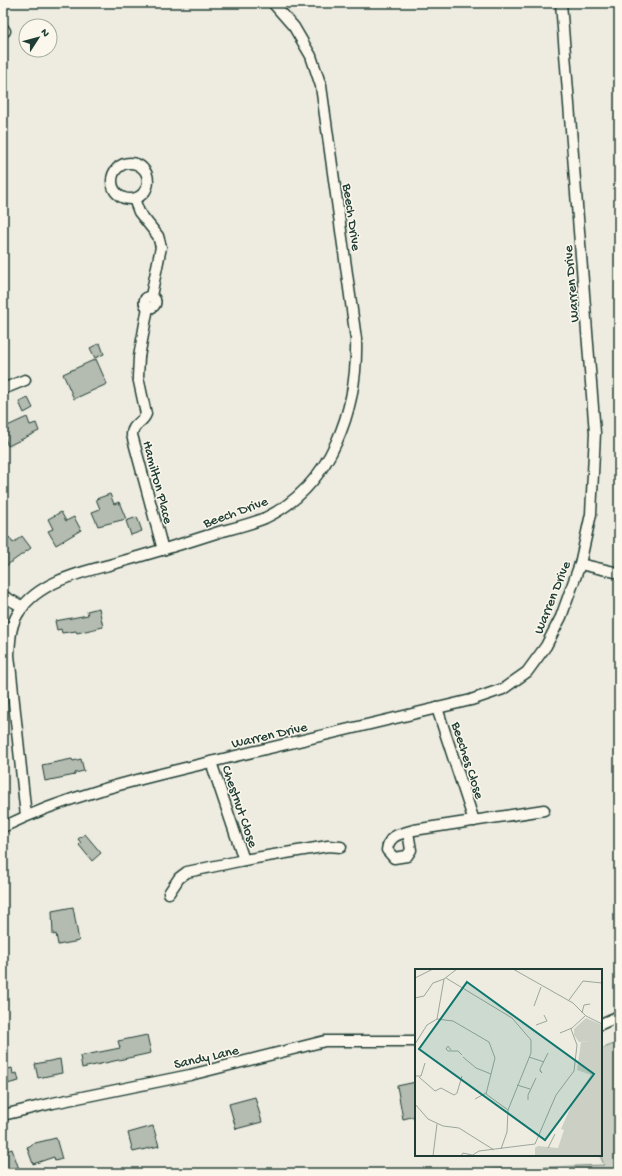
<svg xmlns="http://www.w3.org/2000/svg" width="622" height="1176" font-family="'Gochi Hand',sans-serif">
<style>
.green{fill:#cbcfc4;stroke:#75867c}
.building{fill:#b4bbb0;stroke:#1f3d34}
.lines{fill:none;stroke-linecap:round;stroke-linejoin:round}
.minor-casing{stroke:#1f3d34;stroke-width:13}
.minor{stroke:#fbf7ec;stroke-width:10}
.labels{text-anchor:middle;stroke-width:3;stroke-linejoin:round;paint-order:stroke}
.street-label{font-size:14px;fill:#1f3d34;stroke:#fbf7ec}
.inset-road{fill:none;stroke:#9ba69c;stroke-width:1}
.view{fill:#0f766e;fill-opacity:0.15;stroke:#0f766e;stroke-width:2}
.inset-edge{fill:none;stroke:#1f3d34;stroke-width:2}
</style>
<rect width="100%" height="100%" fill="#eeece1"/>
<filter id="ink" filterUnits="userSpaceOnUse"><feTurbulence type="fractalNoise" baseFrequency=".025" numOctaves="2"/><feDisplacementMap in="SourceGraphic" scale="8" xChannelSelector="R" yChannelSelector="G"/><feConvolveMatrix kernelMatrix="1 2 1 2 8 2 1 2 1" color-interpolation-filters="sRGB"/></filter>
<g filter="url(#ink)">
<polygon class="green" points="619,1042 619,1173 395,1173 604,1165 600,1155 601,1049"/>
<g class="building">
<polygon points="100,343 104,354 95,358 90,348"/>
<polygon points="96,359 107,384 74,399 63,374"/>
<polygon points="28,398 33,408 24,413 19,402"/>
<polygon points="27,417 30,425 36,423 39,431 8,446 3,435 3,428"/>
<polygon points="110,494 114,504 119,502 126,519 98,526 92,512 100,509 96,499"/>
<polygon points="61,512 66,521 74,517 81,530 56,545 48,531 53,529 48,519"/>
<polygon points="137,517 142,531 131,535 126,521"/>
<polygon points="22,536 31,548 3,568 3,541 9,537 13,543"/>
<polygon points="99,608 103,627 77,633 76,631 62,633 61,629 57,630 55,621 88,615 87,611"/>
<polygon points="72,759 73,761 81,759 84,771 75,773 75,775 45,781 42,765"/>
<polygon points="85,834 101,853 92,861 79,845 81,843 78,839"/>
<polygon points="73,907 79,941 58,945 56,934 53,935 52,911"/>
<polygon points="147,1035 151,1053 82,1068 80,1056 120,1048 118,1041"/>
<polygon points="60,1059 62,1073 38,1078 35,1064"/>
<polygon points="12,1068 13,1074 17,1073 19,1081 3,1085 3,1070"/>
<polygon points="416,1082 416,1116 403,1119 397,1086"/>
<polygon points="255,1097 262,1122 236,1129 229,1104"/>
<polygon points="153,1126 159,1146 133,1152 128,1133"/>
<polygon points="56,1138 62,1159 55,1161 54,1157 33,1164 27,1147 32,1145 31,1144"/>
<polygon points="12,1149 19,1169 9,1172 8,1170 3,1171 3,1152"/>
</g>
<g class="lines">
<g class="minor-casing">
<g id="minor">
<polyline points="3,28 5,31"/>
<circle cx="130" cy="181" r="18"/>
<polyline points="134,199 139,212 158,236 161,247 151,296"/>
<circle cx="150" cy="302" r="5.5"/>
<path d="M148 307 139 357 138 377 146 414C143 423 132 424 132 435L163 550"/>
<polyline points="3,389 25,380"/>
<polyline points="580,564 619,573"/>
<polyline points="3,596 23,607"/>
<polyline points="437,708 474,821"/>
<polyline points="211,762 244,860"/>
<path d="M26 816 9 655C10 640 10 625 19 612 37 583 78 573 109 565 146 555 182 544 219 532 234 528 251 524 265 518 332 486 358 408 356 339L321 86 311 56 294 27 273 3"/>
<path d="M3 827C73 793 148 777 223 759 305 740 388 720 471 700L503 689 527 672 546 646 561 617 580 564 591 514 595 433 561 3"/>
<path d="M408 832 411 850 407 856 394 858 387 850C389 834 401 834 414 830L544 810"/>
<polyline points="169,893 179,878 187,872 244,860 328,846 341,847"/>
<polyline points="601,1024 619,1016"/>
<polyline points="3,1115 53,1103 190,1075 325,1041 416,1041"/>
</g>
</g>
<use href="#minor" class="minor"/>
</g>
</g>
<g class="labels">
<g class="street-label">
<text transform="translate(353 217) rotate(82)" y="5">Beech Drive</text>
<text transform="translate(570 284) rotate(-95)" y="5">Warren Drive</text>
<text transform="translate(159 482) rotate(75)" y="5">Hamilton Place</text>
<text transform="translate(235 511) rotate(-20)" y="5">Beech Drive</text>
<text transform="translate(551 597) rotate(-68)" y="5">Warren Drive</text>
<text transform="translate(269 734) rotate(-13)" y="5">Warren Drive</text>
<text transform="translate(469 760) rotate(72)" y="5">Beeches Close</text>
<text transform="translate(241 806) rotate(71)" y="5">Chestnut Close</text>
<text transform="translate(206 1056) rotate(-13)" y="5">Sandy Lane</text>
</g>
</g>
<g transform="translate(415 969)">
<rect width="187" height="187" fill="#eeece1"/>
<path d="M171 49 187 56V187H115L120 186V179L123 177 143 179 149 161 146 160 157 135 176 106 162 101 166 73 175 72 164 73 159 66V60Z" fill="#cbcfc4"/>
<path class="inset-road" d="M98 0 158 34 171 47 187 55M0 9 18 0M31 9 97 49 116 71V84L93 141 92 163 86 180M29 10 22 50 38 52 74 73 80 89 71 125 93 141M0 29 9 27 18 14 29 10 42 0M154 31 168 12 187 14M119 37 126 18M167 44 169 36 175 35M121 56 132 52 129 46M145 64 157 59M0 75 12 56 22 50M36 81 33 77 31 80 33 82H43L47 86M48 88 61 99 76 105M114 88 129 93M125 101 127 104 125 102V100L133 84M0 107H6L10 94M4 108 20 122 26 119 39 126 42 124 47 107M102 116 115 120M60 130 71 124M113 131V126L121 109M0 135 13 150 28 157 44 159 79 181M133 179 140 165M18 187 22 155M46 187 48 184 57 186M56 187 64 182 120 175 141 126 159 102 162 76 156 60 170 47"/>
<path class="view" d="M52 13 179 105 130 171 4 80Z"/>
<rect width="187" height="187" class="inset-edge"/>
</g>
<rect width="622" height="1176" fill="none" stroke="#fbf7ec" stroke-width="16"/>
<rect x="8" y="8" width="606" height="1160" fill="none" stroke="#1f3d34" stroke-width="1.5" filter="url(#ink)"/>
<g transform="translate(38 38) rotate(54)"><circle r="19" fill="#fbf7ec" stroke="#a3ada2"/>
<path d="M0-3L7 15L0 10L-7 15Z" fill="#1f3d34"/>
<text y="-6" font-size="11" font-weight="bold" text-anchor="middle" fill="#1f3d34">N</text>
</g>
</svg>
